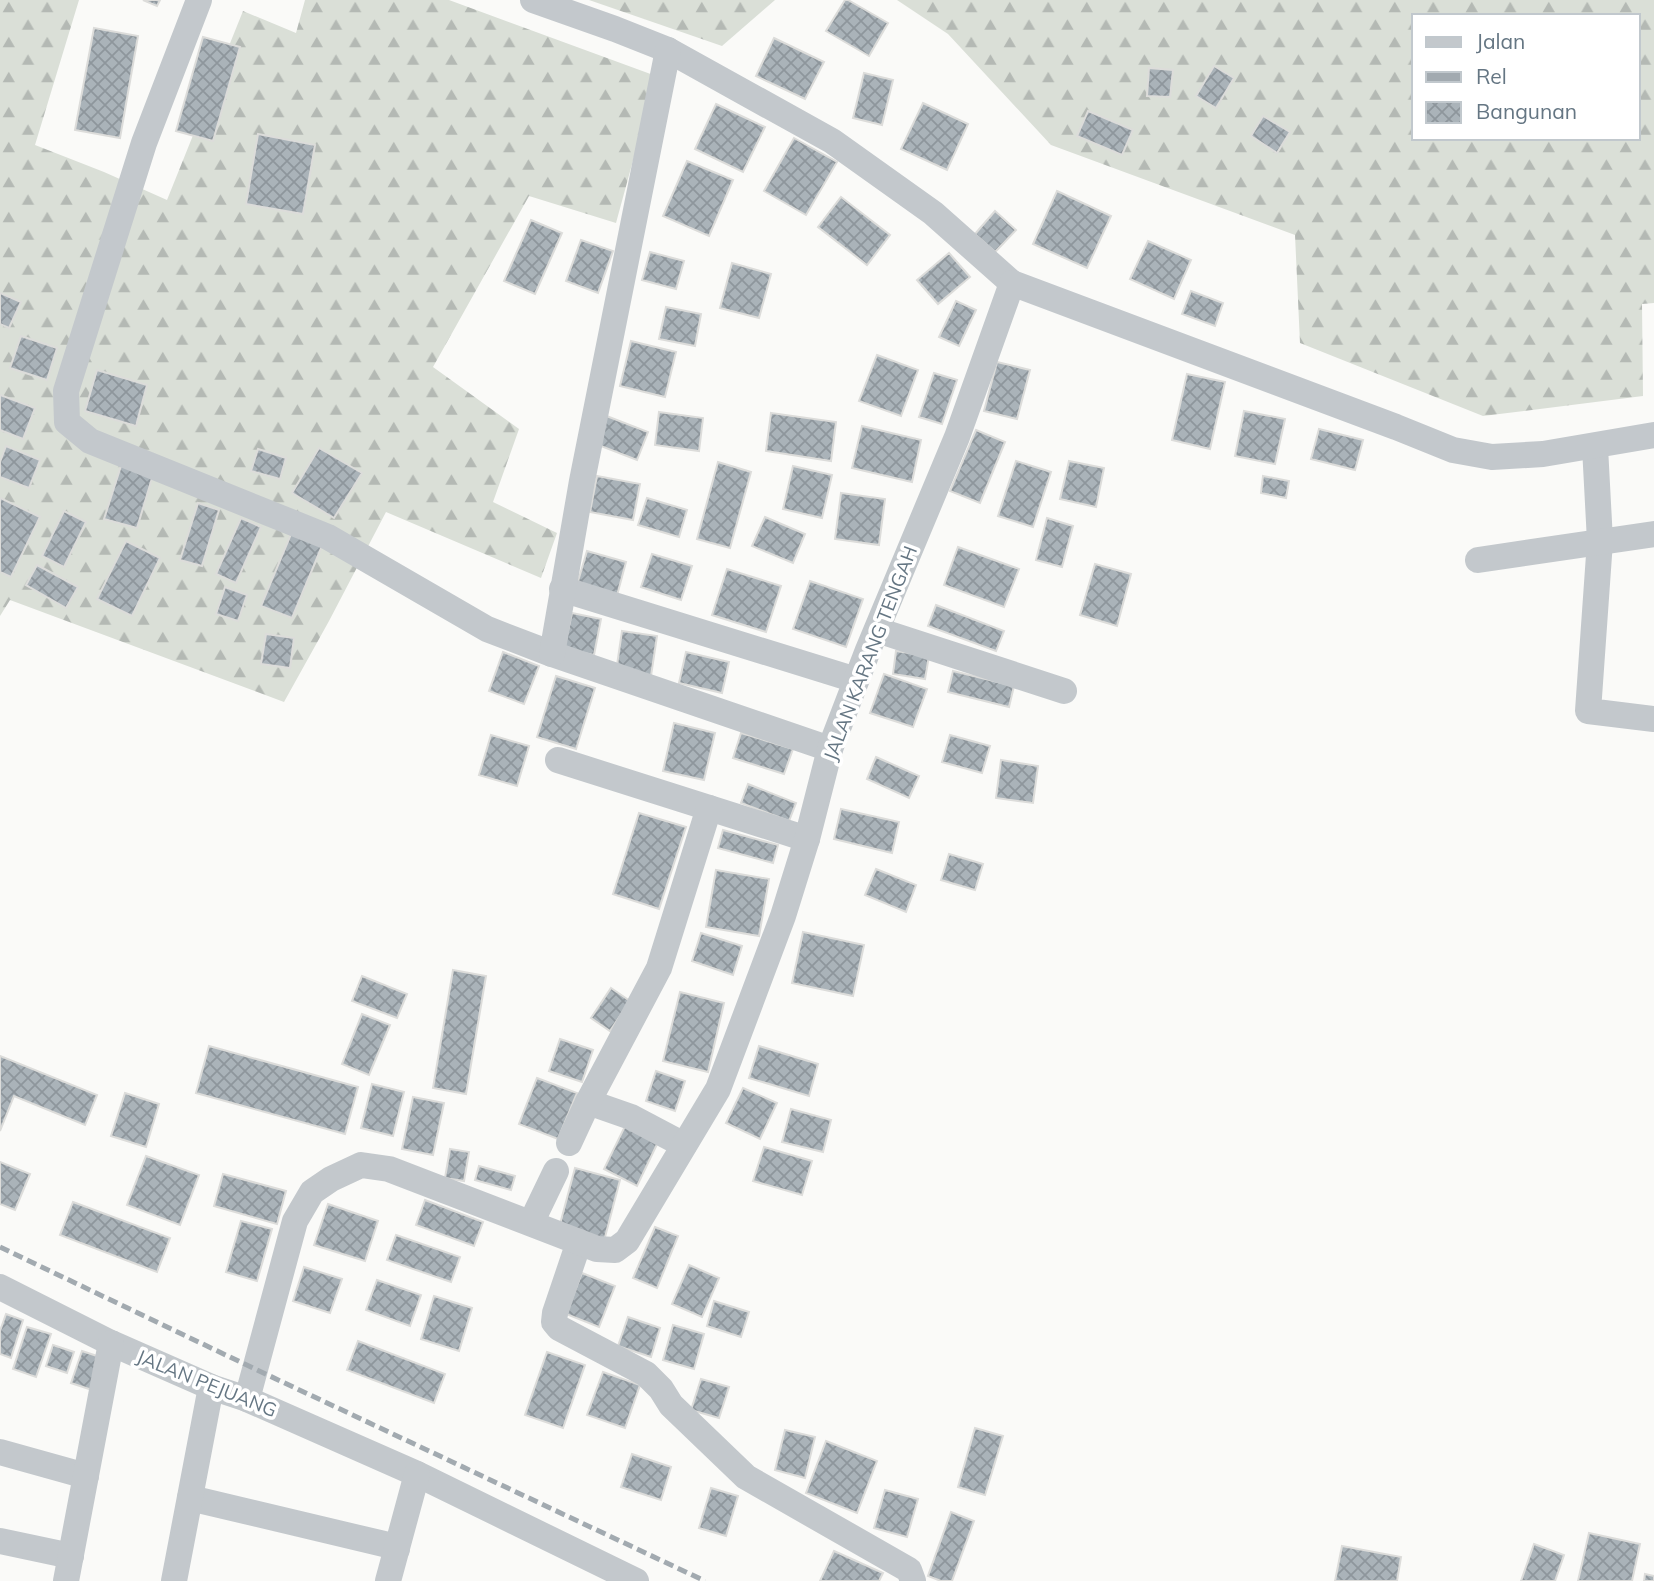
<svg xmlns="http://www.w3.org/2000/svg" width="1654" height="1581" font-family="Mulish,sans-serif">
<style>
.forest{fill:url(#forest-firs);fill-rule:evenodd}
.building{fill:url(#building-cross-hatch);stroke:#dcdcda;stroke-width:2}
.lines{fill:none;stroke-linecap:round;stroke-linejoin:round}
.minor{stroke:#c3c8cc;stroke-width:26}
.rail{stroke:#a2aab0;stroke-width:5;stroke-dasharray:10 5;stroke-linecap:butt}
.labels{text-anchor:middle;stroke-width:7;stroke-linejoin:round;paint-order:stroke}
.street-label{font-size:19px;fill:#657683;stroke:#fff}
</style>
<defs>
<pattern id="forest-firs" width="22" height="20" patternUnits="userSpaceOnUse" patternTransform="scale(1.75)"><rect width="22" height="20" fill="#dadfd7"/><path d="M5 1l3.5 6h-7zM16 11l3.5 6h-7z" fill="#b4b9b4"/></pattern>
<pattern id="building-cross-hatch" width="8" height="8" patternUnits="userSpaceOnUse" patternTransform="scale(1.75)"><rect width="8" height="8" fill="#aab3b9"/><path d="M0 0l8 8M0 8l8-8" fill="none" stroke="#8e969c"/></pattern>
</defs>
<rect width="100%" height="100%" fill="#fafaf8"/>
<g class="forest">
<polygon points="0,0 79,0 35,145 104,172 167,200 243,11 296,33 305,0 449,0 656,76 616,223 529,196 433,367 519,429 493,502 557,533 541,578 386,512 329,621 284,702 10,600 0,616"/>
<polygon points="589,0 775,0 722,46"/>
<path d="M897 0H1654V303L1642 304 1643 396 1483 416 1300 343 1295 235 1051 145 948 34ZM1414 16H1638V138H1414Z"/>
</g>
<g class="building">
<polygon points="143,0 160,0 157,6"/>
<polygon points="845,0 848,0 888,23 869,56 826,31"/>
<polygon points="94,28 138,36 120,138 75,130"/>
<polygon points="203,37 240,47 213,141 176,131"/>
<polygon points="774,38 824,62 805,99 756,76"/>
<polygon points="1214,66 1234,78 1216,108 1196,96"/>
<polygon points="1149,68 1173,70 1170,97 1147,96"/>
<polygon points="864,73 893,80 882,125 853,118"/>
<polygon points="923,103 968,124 947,170 901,149"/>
<polygon points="716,104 765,127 743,172 695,149"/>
<polygon points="1088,111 1133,130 1122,155 1077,136"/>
<polygon points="1263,116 1290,132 1277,153 1251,136"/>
<polygon points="258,134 315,145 303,214 246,204"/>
<polygon points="794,138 837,162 806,215 764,191"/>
<polygon points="687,161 733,180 709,236 663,216"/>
<polygon points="1057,191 1111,216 1087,268 1033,244"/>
<polygon points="841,197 890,235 867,265 818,227"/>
<polygon points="995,211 1016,230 995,252 975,234"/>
<polygon points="531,220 562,233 535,294 504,281"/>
<polygon points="581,240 613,251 598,293 566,281"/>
<polygon points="1148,241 1191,260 1174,299 1130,279"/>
<polygon points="650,252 684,261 676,289 642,280"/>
<polygon points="949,253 970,277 938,304 917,280"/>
<polygon points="732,263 771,274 759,318 720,308"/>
<polygon points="1191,291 1223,303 1215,326 1182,314"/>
<polygon points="0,293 21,302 9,328 0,324"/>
<polygon points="956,301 976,310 959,346 939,337"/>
<polygon points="666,307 701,314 695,346 659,339"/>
<polygon points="21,336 57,348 47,380 10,368"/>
<polygon points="631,341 676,352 665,397 620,386"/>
<polygon points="877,355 918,370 901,416 859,401"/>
<polygon points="997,362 1030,370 1017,419 984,411"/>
<polygon points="97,370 147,385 136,426 85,411"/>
<polygon points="934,373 957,380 942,424 919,417"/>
<polygon points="1187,374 1225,382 1210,449 1172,440"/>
<polygon points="0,395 35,408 23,439 0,430"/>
<polygon points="1244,411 1285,419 1275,464 1235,456"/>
<polygon points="659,412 703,418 699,451 655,445"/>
<polygon points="771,413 836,422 831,461 766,451"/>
<polygon points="604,415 648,432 637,460 593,443"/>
<polygon points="862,426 921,440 912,482 852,468"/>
<polygon points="1319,429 1363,440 1355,470 1311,459"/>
<polygon points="976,430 1005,442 980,503 950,491"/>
<polygon points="6,446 40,460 29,488 0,477 0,462"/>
<polygon points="319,448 362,473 334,518 292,493"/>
<polygon points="258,449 286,458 280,479 251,471"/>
<polygon points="1016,461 1051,472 1033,527 998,516"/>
<polygon points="1069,461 1104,468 1096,507 1060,499"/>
<polygon points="718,462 751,472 730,548 697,539"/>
<polygon points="121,466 153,475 137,528 104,519"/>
<polygon points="793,466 832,475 822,518 783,509"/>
<polygon points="597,476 640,484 633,520 590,512"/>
<polygon points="1263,476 1289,481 1286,498 1261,493"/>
<polygon points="841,493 885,499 879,545 835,539"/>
<polygon points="0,498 40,517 11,577 0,572"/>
<polygon points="647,498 687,510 679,537 638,525"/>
<polygon points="198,503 219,510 202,566 180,560"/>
<polygon points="64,511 86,522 64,567 42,556"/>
<polygon points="765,517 805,534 793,563 752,546"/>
<polygon points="241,518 261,527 236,583 216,574"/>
<polygon points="1047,518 1073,526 1062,567 1036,560"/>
<polygon points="291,534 322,546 292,618 261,606"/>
<polygon points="126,541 160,558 132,616 97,599"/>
<polygon points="958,547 1019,569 1004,607 944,585"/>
<polygon points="587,551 626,562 616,599 576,588"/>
<polygon points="652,554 692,566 681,600 641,587"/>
<polygon points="1095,564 1131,574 1117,626 1080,615"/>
<polygon points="37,565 78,587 66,608 26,585"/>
<polygon points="727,569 781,586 766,632 712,615"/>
<polygon points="810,581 863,599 846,647 793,629"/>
<polygon points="225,587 247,595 238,621 216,614"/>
<polygon points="936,605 1004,631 996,651 928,626"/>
<polygon points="572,613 601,619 594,655 564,649"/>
<polygon points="622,631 657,636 651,676 616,672"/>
<polygon points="266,634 294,638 290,668 261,664"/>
<polygon points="896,651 929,656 925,679 893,674"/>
<polygon points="503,652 539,666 524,704 489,691"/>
<polygon points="686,652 729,662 722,693 679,683"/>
<polygon points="953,671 1014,686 1009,707 948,692"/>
<polygon points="884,674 927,689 913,727 870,713"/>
<polygon points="556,676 595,688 576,749 537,737"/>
<polygon points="674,723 715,733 704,780 663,771"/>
<polygon points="741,733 793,749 784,774 733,758"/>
<polygon points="491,735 529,746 517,786 479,775"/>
<polygon points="950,735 990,746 982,773 942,762"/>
<polygon points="876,757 919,776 909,798 867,779"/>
<polygon points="1001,760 1038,766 1033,803 996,798"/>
<polygon points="748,784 796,803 789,821 741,803"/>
<polygon points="841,809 899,822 892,853 834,839"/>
<polygon points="639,813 686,827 659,909 613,894"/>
<polygon points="723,830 778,845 773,863 718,848"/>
<polygon points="949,854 983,864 975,890 941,880"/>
<polygon points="876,869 916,885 906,912 865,895"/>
<polygon points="716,870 769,879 759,936 706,927"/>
<polygon points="803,932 864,945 853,996 792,983"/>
<polygon points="701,933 742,946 733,975 692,961"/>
<polygon points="453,970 486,976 466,1094 433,1088"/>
<polygon points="362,976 407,994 397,1018 352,1001"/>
<polygon points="611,988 630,1001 610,1031 591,1018"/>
<polygon points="680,992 724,1003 708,1072 663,1061"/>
<polygon points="362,1014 390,1025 369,1075 342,1064"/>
<polygon points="560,1039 593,1050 582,1082 549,1071"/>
<polygon points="209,1046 358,1087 345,1134 196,1093"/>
<polygon points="759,1046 818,1064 809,1096 749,1078"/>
<polygon points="0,1056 97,1095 85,1125 14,1096 0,1131"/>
<polygon points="656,1071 685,1081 675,1111 646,1101"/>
<polygon points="537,1078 577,1093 558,1139 519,1124"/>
<polygon points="372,1084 404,1092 393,1136 361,1128"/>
<polygon points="743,1088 777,1103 760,1139 726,1123"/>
<polygon points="125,1093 159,1104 146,1147 111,1136"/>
<polygon points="413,1097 444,1103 433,1155 402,1149"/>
<polygon points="791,1109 831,1120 823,1152 782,1142"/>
<polygon points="628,1120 661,1136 637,1186 604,1169"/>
<polygon points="764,1147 812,1161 802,1195 753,1181"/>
<polygon points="450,1149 469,1152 464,1181 445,1178"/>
<polygon points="146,1156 199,1175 180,1225 127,1205"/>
<polygon points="0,1162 30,1174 15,1210 0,1204"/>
<polygon points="479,1166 515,1176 511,1190 475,1180"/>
<polygon points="575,1168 620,1180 604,1241 559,1228"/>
<polygon points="223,1174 286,1191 277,1224 214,1206"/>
<polygon points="425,1200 483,1222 474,1246 416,1225"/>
<polygon points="73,1202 170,1238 157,1272 60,1235"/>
<polygon points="328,1204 378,1221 365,1261 314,1245"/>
<polygon points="241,1221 272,1229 257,1281 226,1272"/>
<polygon points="655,1227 678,1236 657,1288 633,1278"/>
<polygon points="396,1235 460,1257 451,1282 387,1260"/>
<polygon points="689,1265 719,1278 702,1317 672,1304"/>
<polygon points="304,1267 342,1279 330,1313 293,1301"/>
<polygon points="582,1273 615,1286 599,1327 566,1314"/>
<polygon points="377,1280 421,1295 410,1326 366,1310"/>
<polygon points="434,1296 472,1308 459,1351 421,1339"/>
<polygon points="714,1301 749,1312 741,1337 707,1326"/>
<polygon points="6,1314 23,1320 11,1358 0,1354 0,1331"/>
<polygon points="628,1317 660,1328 651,1357 618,1346"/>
<polygon points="673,1325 704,1334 694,1369 663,1360"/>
<polygon points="27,1327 51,1334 36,1377 13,1369"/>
<polygon points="358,1341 445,1374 434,1403 347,1370"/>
<polygon points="53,1345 74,1352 67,1373 46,1366"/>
<polygon points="82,1351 103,1358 92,1390 71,1383"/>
<polygon points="547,1352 585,1365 563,1428 525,1415"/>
<polygon points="603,1372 640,1385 625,1428 587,1415"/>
<polygon points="701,1379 729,1387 719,1418 691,1410"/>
<polygon points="975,1428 1003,1436 985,1495 958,1487"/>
<polygon points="785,1430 815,1437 805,1478 775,1470"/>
<polygon points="826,1441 877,1461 857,1513 806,1493"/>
<polygon points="632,1454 671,1467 661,1500 621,1487"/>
<polygon points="711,1488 738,1496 726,1536 699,1528"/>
<polygon points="885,1490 918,1499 907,1537 874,1528"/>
<polygon points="951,1512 974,1521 952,1581 941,1581 928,1576"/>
<polygon points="1589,1533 1640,1544 1632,1581 1578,1581"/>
<polygon points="1534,1544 1564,1555 1555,1581 1521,1581"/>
<polygon points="1342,1546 1401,1557 1397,1581 1335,1581"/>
<polygon points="834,1551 883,1573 879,1581 820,1581"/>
<polygon points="1645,1574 1654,1576 1654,1581 1644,1581"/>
</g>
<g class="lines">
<g class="minor">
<polyline points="199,0 144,143 66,391 67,422 90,441 328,537 487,629 552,654 830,749"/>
<polyline points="533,0 615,29 668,50 832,141 933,213 1012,283"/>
<polyline points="1595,447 1600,541 1588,711 1654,719"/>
<polyline points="1478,560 1654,534"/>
<polyline points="562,589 856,680"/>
<polyline points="877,630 1064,691"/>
<polyline points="552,654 582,481 668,50"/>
<polyline points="558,760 807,839"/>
<polyline points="588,1102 631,1117 684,1145"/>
<polyline points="569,1143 588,1102 659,968 709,808"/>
<polyline points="531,1223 556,1171"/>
<polyline points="579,1242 555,1313 554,1322 559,1328 646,1374 661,1389 671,1405 746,1477 909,1570 913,1581"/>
<polyline points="0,1287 111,1343 211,1387 247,1399 417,1474 636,1581"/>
<polyline points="247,1399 295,1221 312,1192 331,1179 361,1165 389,1169 597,1249 615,1250 627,1241 718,1089 783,916 807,839 830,749 868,650 957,437 1012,283 1396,427 1453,450 1492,457 1543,454 1654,435"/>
<polyline points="0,1452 86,1476"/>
<polyline points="190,1498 384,1544 397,1549"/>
<polyline points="0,1541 71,1556"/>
<polyline points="66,1581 111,1343"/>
<polyline points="174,1581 211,1387"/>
<polyline points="388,1581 417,1474"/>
</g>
<polyline class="rail" points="0,1247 255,1369 705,1581"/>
</g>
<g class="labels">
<g class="street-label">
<text transform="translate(870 653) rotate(-69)" y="7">JALAN KARANG TENGAH</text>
<text transform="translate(207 1383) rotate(22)" y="7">JALAN PEJUANG</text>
</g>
</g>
<rect x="1412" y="14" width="228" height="126" fill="#ffffff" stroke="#c1c8cd" stroke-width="2"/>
<rect x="1426" y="37" width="35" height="10" fill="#c3c8cc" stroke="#c1c8cd" stroke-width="2"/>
<text x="1476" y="49" font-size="21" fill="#657683">Jalan</text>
<rect x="1426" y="72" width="35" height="10" fill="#a2aab0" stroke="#c1c8cd" stroke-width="2"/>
<text x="1476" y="84" font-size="21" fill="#657683">Rel</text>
<rect x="1426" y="102" width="35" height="21" fill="url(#building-cross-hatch)" stroke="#c1c8cd" stroke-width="2"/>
<text x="1476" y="119" font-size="21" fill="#657683">Bangunan</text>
</svg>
